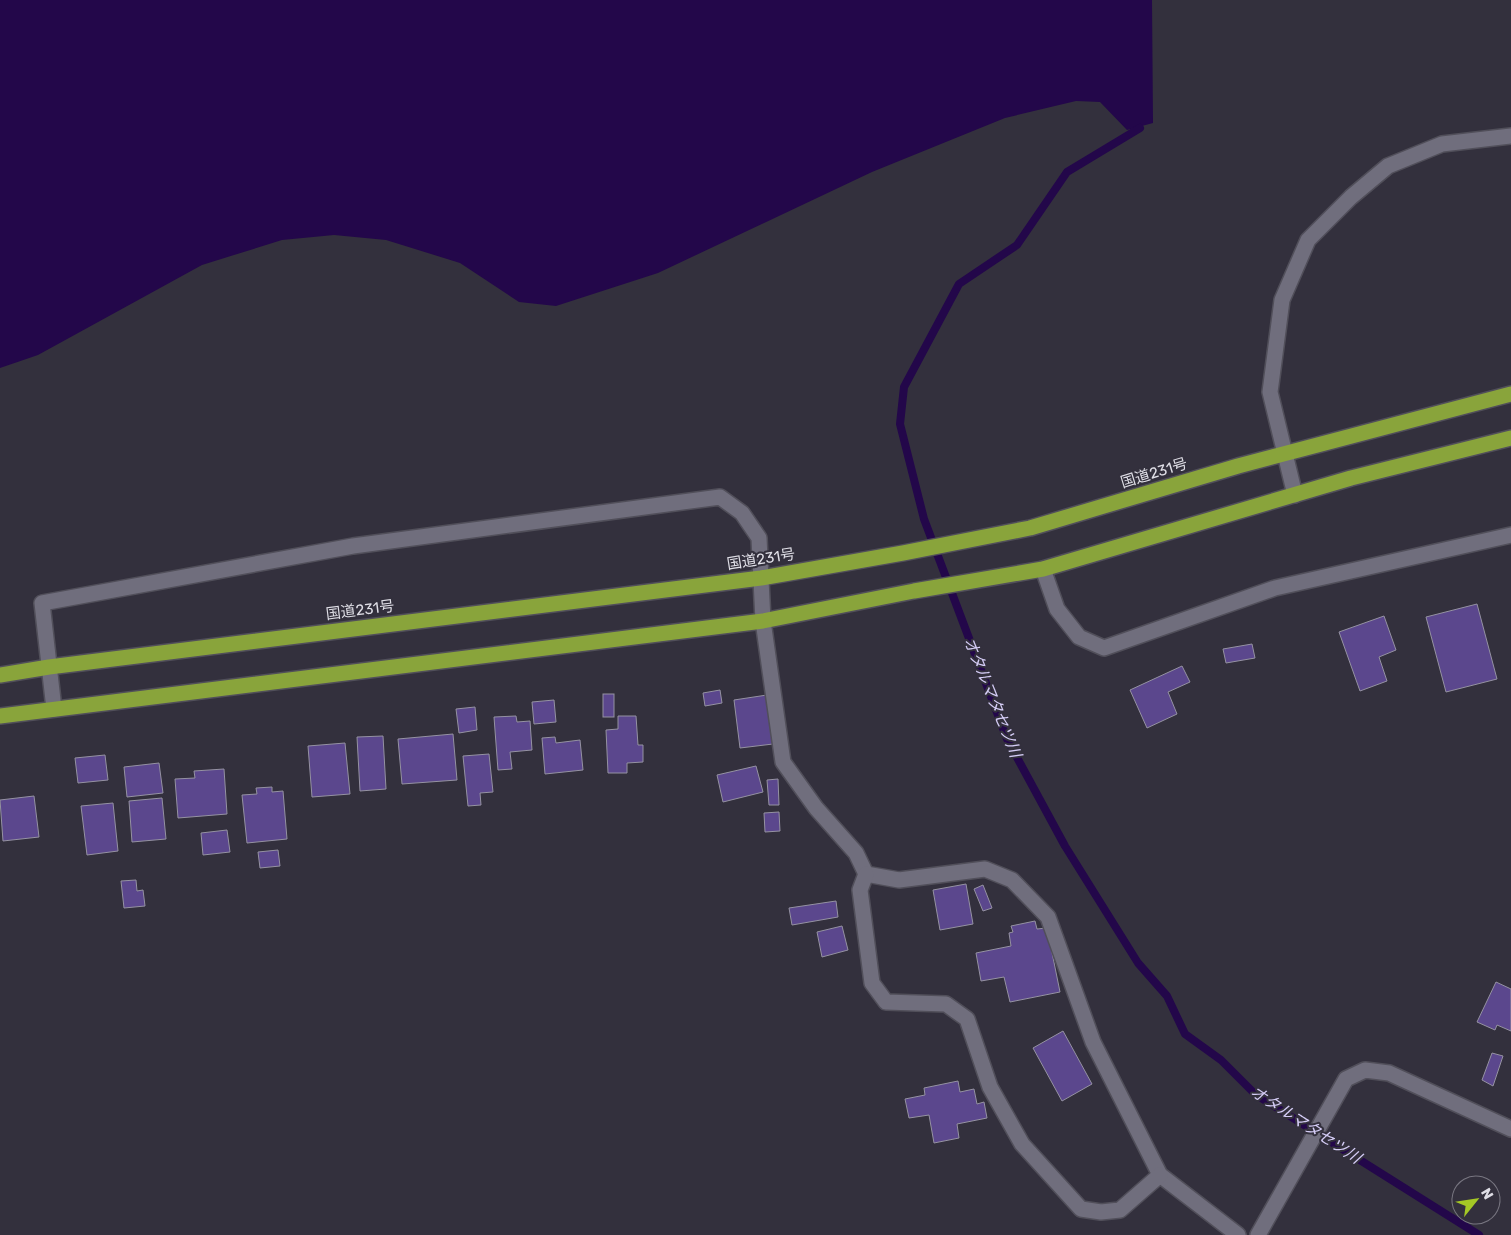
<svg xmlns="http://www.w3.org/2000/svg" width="1511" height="1235" font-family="Rubik,'Noto Sans JP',sans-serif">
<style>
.water{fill:#23074a}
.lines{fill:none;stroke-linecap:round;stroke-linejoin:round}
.stream{stroke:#23074a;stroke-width:8}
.building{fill:#5b478d;stroke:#9592a2}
.minor-casing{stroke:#514f5a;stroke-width:18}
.highway-casing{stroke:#514f5a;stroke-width:18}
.minor{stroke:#706e7d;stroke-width:15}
.highway{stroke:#89a43b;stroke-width:15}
.labels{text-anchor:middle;stroke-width:4;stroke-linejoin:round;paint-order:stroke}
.street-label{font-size:15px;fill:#dfdee6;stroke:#33303d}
.water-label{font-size:16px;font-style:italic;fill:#d4ccf5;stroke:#33303d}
</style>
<rect width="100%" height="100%" fill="#33303d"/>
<polygon class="water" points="0,0 1152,0 1153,123 1127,130 1100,102 1076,101 1005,118 872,172 658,273 556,306 519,302 460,263 386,240 334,235 282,240 202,265 38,355 0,368"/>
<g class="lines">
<polyline class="stream" points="1140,128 1067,172 1017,245 959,284 904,387 900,424 924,519 1007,739 1065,846 1138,963 1167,996 1185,1034 1221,1060 1255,1094 1479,1235"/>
</g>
<g class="building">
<polygon points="1477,604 1497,679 1446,692 1426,617"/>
<polygon points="1384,616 1396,650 1379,657 1387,681 1360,691 1339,632"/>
<polygon points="1252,644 1255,658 1226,663 1223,649"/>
<polygon points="1182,666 1190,682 1168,692 1177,714 1147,728 1130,690"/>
<polygon points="720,690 722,703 705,706 703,693"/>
<rect x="603" y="694" width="11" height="23"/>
<polygon points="767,695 773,744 740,748 734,700"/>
<polygon points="554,700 556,722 534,724 532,702"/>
<polygon points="475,707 477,730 459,733 456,709"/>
<polygon points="516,716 517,722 530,721 532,750 510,752 512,769 498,770 494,717"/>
<polygon points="618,716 636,716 638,745 643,745 643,762 627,763 627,773 608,773 606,730 618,729"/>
<polygon points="453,734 457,780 402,784 398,739"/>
<polygon points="383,736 386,789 360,791 357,737"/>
<polygon points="555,737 556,743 580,740 583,770 545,774 542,738"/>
<polygon points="345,743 350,794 312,797 308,746"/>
<polygon points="489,754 493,792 480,793 481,805 468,806 463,756"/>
<polygon points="105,755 108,780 78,783 75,758"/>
<polygon points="159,763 163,793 127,797 124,767"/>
<polygon points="756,766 763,792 723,802 717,775"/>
<polygon points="224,769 227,814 178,818 175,779 195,778 194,771"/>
<polygon points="778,779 779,805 769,805 767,780"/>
<polygon points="272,787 272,792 283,791 287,839 247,843 242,795 257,794 256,788"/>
<polygon points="34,796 39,837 3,841 0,800"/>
<polygon points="162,798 166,839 132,842 129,801"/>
<polygon points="113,803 118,851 87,855 81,806"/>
<polygon points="779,812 780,831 765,832 764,813"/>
<polygon points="227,830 230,852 203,855 201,833"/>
<polygon points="278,850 280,866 260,868 258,852"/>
<polygon points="136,880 137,891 143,890 145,906 124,908 121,881"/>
<polygon points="966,884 973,924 940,930 933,890"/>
<polygon points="983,885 992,908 983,911 974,889"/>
<polygon points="836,901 838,917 792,925 789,908"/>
<polygon points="1035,921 1037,929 1047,928 1060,992 1010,1002 1004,977 981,981 976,953 1011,946 1009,933 1013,932 1011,926"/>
<polygon points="842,926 848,950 822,957 817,932"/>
<polygon points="1496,982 1511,989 1511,1031 1497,1025 1495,1030 1477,1022"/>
<polygon points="1063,1031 1092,1084 1062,1101 1033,1048"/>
<polygon points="1492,1053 1503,1056 1493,1086 1482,1080"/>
<polygon points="958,1081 960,1092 974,1089 977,1104 984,1102 987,1118 957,1124 959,1138 934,1143 929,1115 909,1118 905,1099 925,1095 924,1088"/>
</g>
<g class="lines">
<g class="minor-casing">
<g id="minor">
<polyline points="1295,495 1270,392 1282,300 1308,240 1351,197 1388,166 1442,144 1511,136"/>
<polyline points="1043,569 1057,609 1079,637 1104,648 1275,588 1511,535"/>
<polyline points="54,709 42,603 353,546 720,497 742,513 759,538 763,621 783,762 816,808 856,853 866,874 899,880 985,869 1012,880 1048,917 1093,1042 1160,1175 1238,1235"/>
<polyline points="866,874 860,890 872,983 886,1002 946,1004 967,1019 990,1087 1022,1144 1081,1209 1101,1212 1120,1210 1160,1175"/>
<polyline points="1258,1235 1346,1079 1365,1070 1389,1073 1511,1129"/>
</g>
</g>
<g class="highway-casing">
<g id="highway">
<polyline points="0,675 49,667 761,578 903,553 1030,528 1238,466 1511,394"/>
<polyline points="0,716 763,621 914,591 1043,569 1351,478 1511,438"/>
</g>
</g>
<use href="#minor" class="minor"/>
<use href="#highway" class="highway"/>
</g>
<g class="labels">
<g class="street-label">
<text transform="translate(1154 473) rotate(-17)" y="5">国道231号</text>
<text transform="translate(761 559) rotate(-9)" y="5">国道231号</text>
<text transform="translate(360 610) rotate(-7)" y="5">国道231号</text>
</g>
<g class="water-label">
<text transform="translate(993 697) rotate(68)" y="6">オタルマタセツ川</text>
<text transform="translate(1306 1124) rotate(33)" y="6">オタルマタセツ川</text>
</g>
</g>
<g transform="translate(1476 1200) rotate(60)"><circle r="24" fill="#33303d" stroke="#787681"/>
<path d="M0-4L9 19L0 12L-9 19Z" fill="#a4c825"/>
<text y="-8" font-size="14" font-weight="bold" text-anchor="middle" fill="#dfdee6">N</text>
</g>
</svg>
